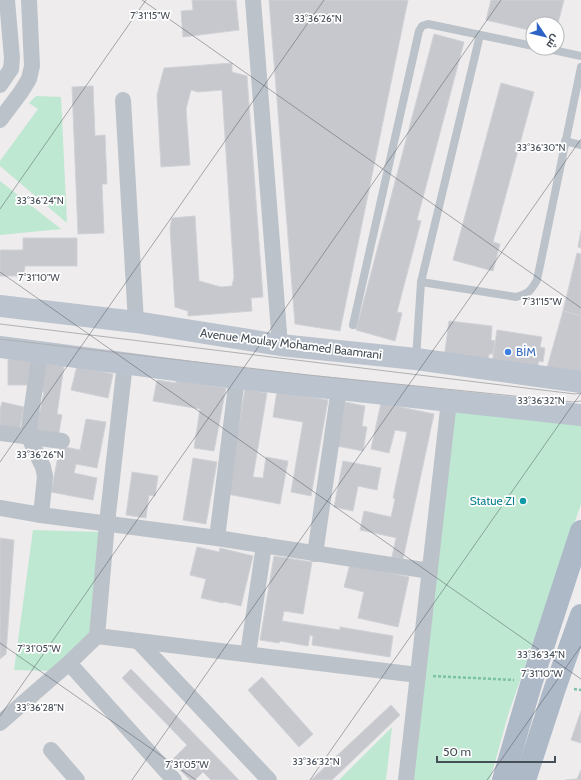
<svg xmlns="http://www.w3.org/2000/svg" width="581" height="780" font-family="Cabin,Cairo,sans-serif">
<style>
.green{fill:#bee8d2}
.building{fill:#c7c8ce;stroke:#d0d2d7}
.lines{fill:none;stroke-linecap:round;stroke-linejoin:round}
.path{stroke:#7bc1a5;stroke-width:2.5;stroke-dasharray:3 2;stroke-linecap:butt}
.lane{stroke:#bcc2c9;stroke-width:8}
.street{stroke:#bcc2c9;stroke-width:16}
.secondary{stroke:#bbc3ce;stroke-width:22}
.primary{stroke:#aeb9c8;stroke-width:22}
.tram{stroke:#afb1b5;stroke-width:1}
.ticks{fill:none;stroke:#464e57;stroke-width:1;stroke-opacity:0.45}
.shop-dot{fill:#3f7fe0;stroke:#fff;stroke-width:1.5}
.culture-dot{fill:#0f9aa8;stroke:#fff;stroke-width:1.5}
.labels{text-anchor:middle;stroke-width:3.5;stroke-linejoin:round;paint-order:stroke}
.street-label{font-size:12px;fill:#464e57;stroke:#fff}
.shop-label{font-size:12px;fill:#366cbe;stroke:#fff;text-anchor:start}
.culture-label{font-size:12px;fill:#0d838f;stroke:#fff;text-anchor:end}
.ticks-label{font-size:10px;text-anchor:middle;fill:#464e57;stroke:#fff;stroke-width:3.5;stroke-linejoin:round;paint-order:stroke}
</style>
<rect width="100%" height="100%" fill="#eeecec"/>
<g class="green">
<polygon points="36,96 61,97 67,223 0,166 0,161 38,109 29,103"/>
<polygon points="0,181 61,229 0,235"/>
<polygon points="451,401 581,419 581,504 508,715 490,780 401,780"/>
<polygon points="33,530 98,532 97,636 48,671 14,670"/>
<polygon points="392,727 386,780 339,780"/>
</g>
<g class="building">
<polygon points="192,0 236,0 239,30 183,37 181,11 193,10"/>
<polygon points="269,0 408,0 340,331 295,324"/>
<polygon points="491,0 564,0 557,27 557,24 533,24 533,31 486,20"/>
<polygon points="434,34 464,42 417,220 421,221 397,312 402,313 395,341 356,330"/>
<polygon points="232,63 232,72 247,76 263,297 251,298 252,311 188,316 188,311 175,307 170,228 172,218 195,216 199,281 221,287 232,286 234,277 222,90 198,92 191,90 186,109 190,165 161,167 157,95 164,68"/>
<polygon points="501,83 534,92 493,242 500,244 493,271 453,260"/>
<polygon points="93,86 95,136 105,135 107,184 102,184 104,233 78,234 72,87"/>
<polygon points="581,231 581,248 578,247"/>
<polygon points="23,238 77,238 77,266 25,266 24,276 0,276 0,250 23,250"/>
<polygon points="577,253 581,254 581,316 563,311"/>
<polygon points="563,311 581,316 581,373 547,368"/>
<polygon points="449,321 492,326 491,340 495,341 493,354 489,354 488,363 444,358"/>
<polygon points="497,330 542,337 540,347 545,348 543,362 539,361 537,371 492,364"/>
<polygon points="8,359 32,360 31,385 8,385"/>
<polygon points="41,363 64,366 57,414 62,415 58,438 34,434 37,412 40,412 44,392 37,391"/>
<polygon points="77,366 113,374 108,398 71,390"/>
<polygon points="157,380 176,383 176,380 226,388 214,451 194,448 200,409 153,401"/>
<polygon points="245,389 267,393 253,477 263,478 266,457 288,461 280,504 227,494"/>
<polygon points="277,391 328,400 311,496 291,492 303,422 273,417"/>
<polygon points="2,402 24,407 19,432 0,428 0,409"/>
<polygon points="345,402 365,406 362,426 367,427 363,451 337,446"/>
<polygon points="381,403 434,414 403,559 392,557 396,538 397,538 360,530 364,511 391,517 395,499 393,498 407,432 395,430 389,453 371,449"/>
<polygon points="86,419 106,422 97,468 76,464 74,473 97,478 93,500 51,492 60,446 80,450"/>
<polygon points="193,458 217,462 206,524 183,520"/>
<polygon points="343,461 381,468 377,490 358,486 353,511 334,507"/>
<polygon points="132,472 158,476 155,496 149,495 146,518 126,515"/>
<polygon points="0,538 14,540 6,654 0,659"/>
<polygon points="197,547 219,552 220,548 253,556 241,606 224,602 223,603 201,598 206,579 190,575"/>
<polygon points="274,556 312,562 303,614 284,611 282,621 340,630 340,627 393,636 390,657 312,645 313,636 310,635 308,646 280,641 279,643 260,640"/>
<polygon points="350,564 409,577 398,627 358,618 364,592 344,587"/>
<polygon points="131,669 239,780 211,780 203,772 195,780 190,780 171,761 187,745 122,678"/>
<polygon points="262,677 313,734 299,747 248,690"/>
<polygon points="391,705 400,715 332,780 311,780"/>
<polygon points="581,711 581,743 571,740"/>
<polygon points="581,770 581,780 566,780 577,779"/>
</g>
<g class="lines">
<g class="path">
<polyline points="433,676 514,680"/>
<polyline points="574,689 581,690"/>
</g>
<g class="lane">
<polyline points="544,48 581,56"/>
<polyline points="565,141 581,145"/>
<path d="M421 282 516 297C529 293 530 292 537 280L581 67"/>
<polyline points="353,325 419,31 422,26 428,24 533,46"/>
<polyline points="416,359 421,282 480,35"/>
</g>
<g class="street">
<polyline points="253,0 280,345"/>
<polyline points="0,85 11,69 12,58 7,0"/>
<polyline points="123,100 136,322"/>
<polyline points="0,120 21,92 29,79 32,66 29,0"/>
<polyline points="40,352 29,428 29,436 32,444 43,467 45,476 41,515"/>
<polyline points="0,433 62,441"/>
<polyline points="0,508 41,515 217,538 430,571"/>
<polyline points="217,538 237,378"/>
<polyline points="315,554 339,389"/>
<polyline points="97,636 418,675"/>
<polyline points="138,641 269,780"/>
<polyline points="248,654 264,545"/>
<polyline points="69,663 97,636 107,523 125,363"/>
<polyline points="0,723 69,663 174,780"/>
<polyline points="51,750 77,780"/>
<polyline points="406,780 449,401"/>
</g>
<g class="secondary">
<polyline points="0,306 136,322 280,345 416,359 581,382"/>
<polyline points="0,347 237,378 581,415"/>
</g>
<g class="primary">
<polyline points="503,780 532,681 581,531"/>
<polyline points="525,780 555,688 581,615"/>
</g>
<g class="tram">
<polyline points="0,324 173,345 575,394 581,393"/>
<polyline points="0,339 308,375 573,402 581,401"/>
</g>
</g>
<path class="ticks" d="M142 0 581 308M0 209 146 0M0 272 581 679M0 462 324 0M0 643 196 780M0 716 501 0M132 780 581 139M310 780 581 393M487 780 581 646"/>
<circle class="shop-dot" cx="508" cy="352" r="4"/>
<circle class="culture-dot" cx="523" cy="501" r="4"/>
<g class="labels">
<g class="street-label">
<text transform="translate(291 344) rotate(7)" y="4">Avenue Moulay Mohamed Baamrani</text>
</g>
<g class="shop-label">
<text x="516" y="356">BİM</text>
</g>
<g class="culture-label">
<text x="515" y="505">Statue ZI</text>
</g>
</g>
<g class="ticks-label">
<text x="150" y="19">7°31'15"W</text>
<text x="318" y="22">33°36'26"N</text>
<text x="541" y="151">33°36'30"N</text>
<text x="40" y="204">33°36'24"N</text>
<text x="39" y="281">7°31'10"W</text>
<text x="542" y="305">7°31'15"W</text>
<text x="541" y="404">33°36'32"N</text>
<text x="40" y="458">33°36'26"N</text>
<text x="39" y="652">7°31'05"W</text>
<text x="541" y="658">33°36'34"N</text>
<text x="542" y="677">7°31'10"W</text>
<text x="40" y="711">33°36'28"N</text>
<text x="316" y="765">33°36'32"N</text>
<text x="187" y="768">7°31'05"W</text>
</g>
<g transform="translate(545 36) rotate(125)"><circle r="19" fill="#ffffff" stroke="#b5b8bc"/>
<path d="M0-3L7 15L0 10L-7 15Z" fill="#2e63c6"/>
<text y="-6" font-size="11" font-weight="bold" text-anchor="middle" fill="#464e57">ش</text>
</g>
<path d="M437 756v6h118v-6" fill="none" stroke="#464e57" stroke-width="2"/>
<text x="443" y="756" font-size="12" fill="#464e57" stroke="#ffffff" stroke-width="3" paint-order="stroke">50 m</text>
</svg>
